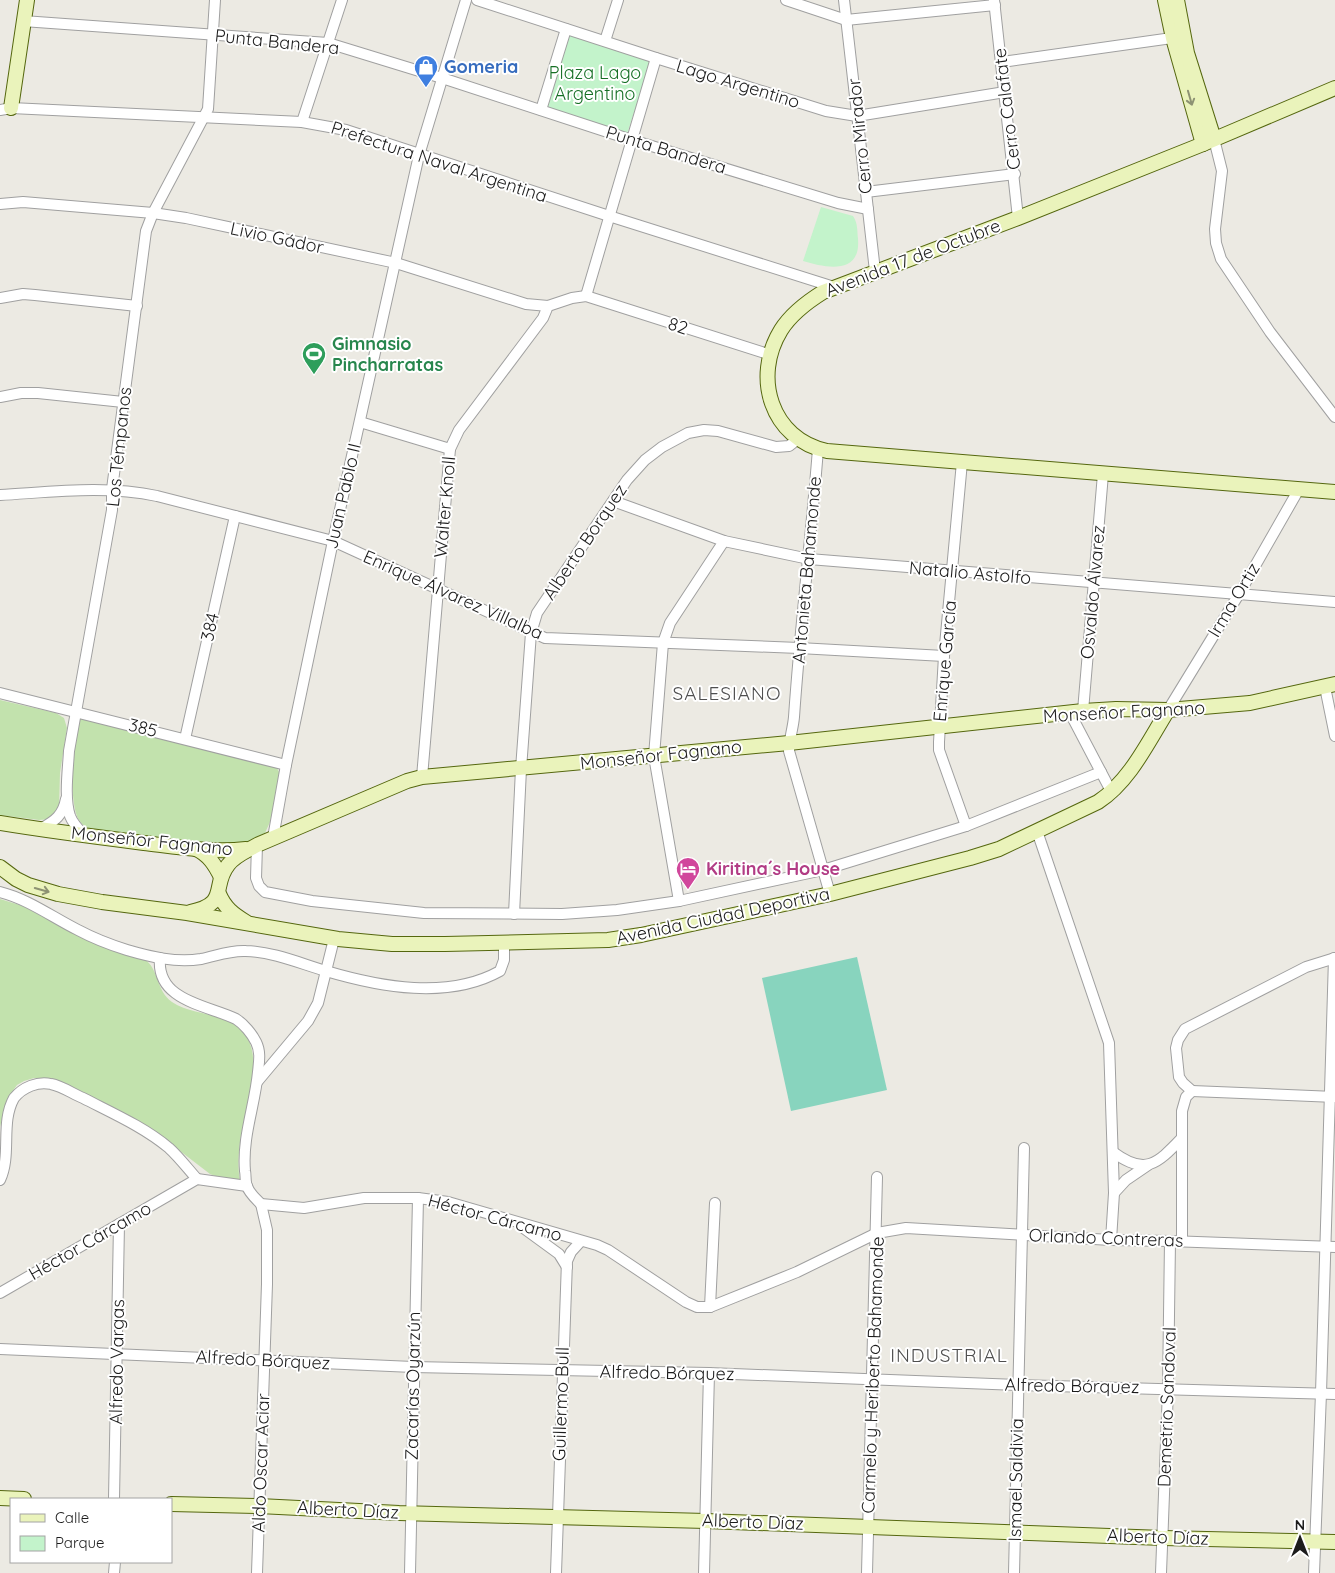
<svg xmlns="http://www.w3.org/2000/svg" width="1335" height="1573" font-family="Quicksand,sans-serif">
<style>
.grass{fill:#c2e2ad}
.park{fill:#c3f3cb}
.pitch{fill:#88d4be}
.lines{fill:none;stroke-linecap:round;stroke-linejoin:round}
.street-casing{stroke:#a0a0a0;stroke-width:12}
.secondary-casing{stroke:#55670f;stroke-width:16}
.street{stroke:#fff;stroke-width:10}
.secondary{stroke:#eaf3bb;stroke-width:14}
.oneway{stroke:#8d9273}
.labels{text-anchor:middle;stroke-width:4;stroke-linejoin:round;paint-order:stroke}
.street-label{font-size:18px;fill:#1c1c1c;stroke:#fff}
.shop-label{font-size:18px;font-weight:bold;fill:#366cbe;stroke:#fff;text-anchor:start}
.park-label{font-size:18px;fill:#166f25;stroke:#fff}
.leisure-label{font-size:18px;font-weight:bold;fill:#27864d;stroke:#fff;text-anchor:start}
.hotel-label{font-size:18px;font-weight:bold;fill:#b23c85;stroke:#fff;text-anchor:start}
.neighbourhood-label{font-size:19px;letter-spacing:1px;fill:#4f4f4f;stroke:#fff}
</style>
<rect width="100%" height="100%" fill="#eceae3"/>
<g class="grass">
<polygon points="0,700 56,713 64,718 67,728 60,773 59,810 51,819 39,820 0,815"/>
<path d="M81 718 274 766 277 768 280 774 270 822 265 833 244 844 220 846 95 830C88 828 83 827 79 820 69 806 70 729 81 718Z"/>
<path d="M0 899 23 906 80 937 144 959C159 968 156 991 172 1002 191 1015 218 1012 237 1026 268 1049 247 1104 241 1135 239 1150 237 1165 240 1181L218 1177 210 1174 154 1131 54 1079 34 1078 24 1081 17 1085 7 1099 0 1127Z"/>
</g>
<g class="park">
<polygon points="568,34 651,61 627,134 546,107"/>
<path d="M821 207 853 216C858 223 857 231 858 239 861 275 826 268 803 261Z"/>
</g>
<polygon class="pitch" points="857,957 887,1090 791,1111 762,978"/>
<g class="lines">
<g class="street-casing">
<g id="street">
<polyline points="477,0 656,58 826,111 857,116 1005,92"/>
<polyline points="786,0 846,20 995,5"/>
<polyline points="844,0 875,271"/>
<polyline points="994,0 1018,218"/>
<polyline points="23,21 328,43 442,78 632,140 838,203 868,209"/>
<polyline points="605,41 618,0"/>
<polyline points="1002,62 1179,37"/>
<polyline points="0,110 11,108 302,122 346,130 609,216 834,287"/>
<polyline points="541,110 566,29"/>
<polyline points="302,122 342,0"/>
<polyline points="1214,139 1222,171 1215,229 1216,243 1221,259 1270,332 1335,417"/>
<polyline points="866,192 1015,174"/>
<polyline points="0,204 23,202 153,213 186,218 396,263 526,304 548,306"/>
<polyline points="586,296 656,58"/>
<polyline points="0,298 23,294 35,295 137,306"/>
<polyline points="0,397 21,393 38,393 123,402"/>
<polyline points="360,422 450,449"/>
<path d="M818 449C811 539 800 628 794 717 793 729 789 739 789 751L830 894"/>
<polyline points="962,462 944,656 939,742 939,750 966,826"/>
<path d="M0 495C52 492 106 485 157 496L333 541 545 638 799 648 944 656"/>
<polyline points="613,501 724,541 809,559 1335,602"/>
<polyline points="1325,687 1335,736"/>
<polyline points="0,693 286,765"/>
<polyline points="1168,710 1239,594 1299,489"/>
<polyline points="1083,711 1103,474"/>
<polyline points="1070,713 1112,793"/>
<polyline points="185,739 235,516"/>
<polyline points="422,777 450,449 459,430 543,318 548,306 572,298 586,296 771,355"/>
<path d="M42 828C55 821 63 815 66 799"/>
<polyline points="1037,831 1109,1043 1114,1193 1111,1240"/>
<path d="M85 836C79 830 73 824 70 816 64 798 68 770 69 751L112 510V489L146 231 153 213 208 109 215 0"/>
<polyline points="273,838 286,765 333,541 419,155 466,0"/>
<polyline points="257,845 256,878 259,886 265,892 312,901 424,913 562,914 617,910 679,901 823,870 966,826 1101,772"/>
<path d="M0 892C28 899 52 917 78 930 93 938 111 945 127 950 151 957 176 963 201 959 216 956 230 950 246 951 274 952 299 963 326 971 380 987 448 1000 500 971L504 960V942"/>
<polyline points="679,901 654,756 663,643 670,623 724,541"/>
<polyline points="514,914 521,769 531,633 537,613 627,480 645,460 662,447 688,433 704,430 718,431 776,447 789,446 798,439"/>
<path d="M160 958C156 1001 207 1005 236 1019 244 1024 252 1034 256 1042 261 1052 259 1062 258 1072 255 1105 242 1137 245 1171 246 1175 245 1182 247 1186 249 1193 256 1199 261 1204L304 1208 364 1198H418L448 1202 597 1245 608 1250 686 1302 697 1307H710L797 1272 877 1233 906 1228 1111 1240 1170 1241 1335 1247"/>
<polyline points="257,1082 308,1021 318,1003 334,939"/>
<polyline points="1192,1091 1335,1097"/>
<path d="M1113 1152C1145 1176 1157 1164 1181 1139"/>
<path d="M0 1180C12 1154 0 1123 14 1098 23 1087 38 1081 51 1084 62 1086 73 1094 83 1098 112 1113 144 1127 169 1148 179 1157 188 1169 197 1179"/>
<polyline points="1114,1193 1126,1180 1148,1165"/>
<polyline points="522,1227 559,1254 567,1267"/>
<polyline points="1182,1241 1182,1111 1186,1097 1192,1091 1183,1083 1179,1077 1176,1048 1178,1040 1185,1029 1306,967 1335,958"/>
<polyline points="0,1293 197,1179 247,1186"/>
<polyline points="710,1307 715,1203"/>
<polyline points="0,1349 413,1367 709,1373 1018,1385 1335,1394"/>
<polyline points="114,1499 119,1224"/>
<polyline points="114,1573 115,1562"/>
<polyline points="257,1573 267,1284 267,1230 261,1204"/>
<polyline points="410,1573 418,1198"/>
<polyline points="556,1573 567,1261 571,1252 581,1241"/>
<polyline points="704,1573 709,1373"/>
<polyline points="867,1573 877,1177"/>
<polyline points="1014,1573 1024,1148"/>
<polyline points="1161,1573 1168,1389 1170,1241"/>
<polyline points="1314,1573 1321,1393 1334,958"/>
</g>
</g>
<g class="secondary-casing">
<g id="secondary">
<polyline points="1165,0 1173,38 1203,144"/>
<polyline points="1177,0 1187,53 1214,139"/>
<path d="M1335 88 1203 144 1018 218 823 292C807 302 791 314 781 330 752 377 771 439 827 451L1335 492"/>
<polyline points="11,108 27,0"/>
<path d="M0 823C48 831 96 837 144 843 177 847 212 853 246 849"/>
<path d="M196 849C209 855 215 865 221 877"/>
<path d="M0 867 16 879 28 885 58 894 102 902 187 913 338 939 392 944H445L608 940 641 935 830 894 970 858 999 849 1098 802C1130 781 1148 742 1168 710"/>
<path d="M219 894C225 908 233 914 246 922"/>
<path d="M190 912C230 904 211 886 228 865 235 855 247 851 257 845L407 781 422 777 789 743 1083 711 1116 709 1168 710 1250 703 1335 684"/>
<polyline points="0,1498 24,1499"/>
<polyline points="171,1504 259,1506 399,1513 706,1521 1163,1538 1335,1542"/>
</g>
</g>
<use href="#street" class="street"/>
<use href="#secondary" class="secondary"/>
</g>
<defs><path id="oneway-shaft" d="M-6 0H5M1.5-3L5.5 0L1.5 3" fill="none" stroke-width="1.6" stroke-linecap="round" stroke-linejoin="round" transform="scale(1.25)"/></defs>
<g class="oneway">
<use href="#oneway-shaft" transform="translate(1190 98) rotate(74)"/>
<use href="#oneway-shaft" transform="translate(42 890) rotate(16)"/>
</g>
<defs>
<g id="shop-pin" transform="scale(1.25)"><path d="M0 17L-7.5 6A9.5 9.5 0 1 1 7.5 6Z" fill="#3f7fe0" stroke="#fff"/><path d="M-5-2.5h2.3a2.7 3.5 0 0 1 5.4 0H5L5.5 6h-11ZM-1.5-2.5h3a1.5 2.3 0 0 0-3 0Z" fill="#fff"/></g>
<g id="stadium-pin" transform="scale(1.25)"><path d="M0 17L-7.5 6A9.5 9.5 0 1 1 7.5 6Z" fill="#2e9e5b" stroke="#fff"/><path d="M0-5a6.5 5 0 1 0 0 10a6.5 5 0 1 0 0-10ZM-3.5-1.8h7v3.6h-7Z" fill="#fff"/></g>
<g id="hotel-pin" transform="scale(1.25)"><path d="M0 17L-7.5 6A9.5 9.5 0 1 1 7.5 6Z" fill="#d1479c" stroke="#fff"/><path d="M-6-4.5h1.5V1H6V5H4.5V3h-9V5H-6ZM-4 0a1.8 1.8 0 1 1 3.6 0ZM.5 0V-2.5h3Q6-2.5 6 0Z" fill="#fff"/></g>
</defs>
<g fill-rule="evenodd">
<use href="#shop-pin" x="426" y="67"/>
<use href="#stadium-pin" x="314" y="354"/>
<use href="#hotel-pin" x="688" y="869"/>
</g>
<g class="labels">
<g class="street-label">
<text transform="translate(277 42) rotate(6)" y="6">Punta Bandera</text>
<text transform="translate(738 84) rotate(17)" y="6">Lago Argentino</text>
<text transform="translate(1007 109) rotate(-97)" y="6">Cerro Calafate</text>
<text transform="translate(860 136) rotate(-96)" y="6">Cerro Mirador</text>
<text transform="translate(666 150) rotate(17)" y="6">Punta Bandera</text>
<text transform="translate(439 162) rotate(18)" y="6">Prefectura Naval Argentina</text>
<text transform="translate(277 238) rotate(12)" y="6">Livio Gádor</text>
<text transform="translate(913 258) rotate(-21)" y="6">Avenida 17 de Octubre</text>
<text transform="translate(678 326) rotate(18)" y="6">82</text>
<text transform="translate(119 447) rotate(-84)" y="6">Los Témpanos</text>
<text transform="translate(343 496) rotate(-77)" y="6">Juan Pablo II</text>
<text transform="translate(445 507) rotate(-85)" y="6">Walter Knoll</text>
<text transform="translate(585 542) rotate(-56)" y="6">Alberto Borquez</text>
<text transform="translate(807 570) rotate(-85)" y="6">Antonieta Bahamonde</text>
<text transform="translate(970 573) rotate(5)" y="6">Natalio Astolfo</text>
<text transform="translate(1093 592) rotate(-85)" y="6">Osvaldo Álvarez</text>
<text transform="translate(453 595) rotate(24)" y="6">Enrique Álvarez Villalba</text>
<text transform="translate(1234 600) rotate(-59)" y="6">Irma Ortiz</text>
<text transform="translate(210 627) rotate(-77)" y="6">384</text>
<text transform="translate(945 661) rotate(-85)" y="6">Enrique García</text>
<text transform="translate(1124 712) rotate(-3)" y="6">Monseñor Fagnano</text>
<text transform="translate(143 728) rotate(14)" y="6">385</text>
<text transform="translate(661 755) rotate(-6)" y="6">Monseñor Fagnano</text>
<text transform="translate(152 841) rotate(6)" y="6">Monseñor Fagnano</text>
<text transform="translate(723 916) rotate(-12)" y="6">Avenida Ciudad Deportiva</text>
<text transform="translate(495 1218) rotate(15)" y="6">Héctor Cárcamo</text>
<text transform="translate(1106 1238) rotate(2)" y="6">Orlando Contreras</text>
<text transform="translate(90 1241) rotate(-30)" y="6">Héctor Cárcamo</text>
<text transform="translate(263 1360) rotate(3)" y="6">Alfredo Bórquez</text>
<text transform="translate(117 1362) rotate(-89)" y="6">Alfredo Vargas</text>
<text transform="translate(667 1373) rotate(1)" y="6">Alfredo Bórquez</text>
<text transform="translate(873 1375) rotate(-88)" y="6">Carmelo y Heriberto Bahamonde</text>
<text transform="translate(413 1386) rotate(-89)" y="6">Zacarías Oyarzún</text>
<text transform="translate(1072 1386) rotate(1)" y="6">Alfredo Bórquez</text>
<text transform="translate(561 1404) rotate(-88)" y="6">Guillermo Bull</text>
<text transform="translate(1167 1407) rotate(-88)" y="6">Demetrio Sandoval</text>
<text transform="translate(261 1463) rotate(-88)" y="6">Aldo Oscar Aciar</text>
<text transform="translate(1016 1480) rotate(-89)" y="6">Ismael Saldivia</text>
<text transform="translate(348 1510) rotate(3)" y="6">Alberto Díaz</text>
<text transform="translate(753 1522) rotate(2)" y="6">Alberto Díaz</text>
<text transform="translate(1158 1537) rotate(2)" y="6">Alberto Díaz</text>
</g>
<g class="shop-label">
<text x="444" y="73">Gomeria</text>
</g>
<g class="park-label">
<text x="595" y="79">Plaza Lago<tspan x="595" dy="21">Argentino</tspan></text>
</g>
<g class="leisure-label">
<text x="332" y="350">Gimnasio<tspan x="332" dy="21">Pincharratas</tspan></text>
</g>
<g class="hotel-label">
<text x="706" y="875">Kiritina´s House</text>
</g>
<g class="neighbourhood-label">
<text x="727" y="700">SALESIANO</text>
<text x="949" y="1362">INDUSTRIAL</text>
</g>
</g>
<rect x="10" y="1498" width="162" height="65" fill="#ffffff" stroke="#a4a4a4"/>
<rect x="20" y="1514" width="25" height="8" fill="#eaf3bb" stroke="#a4a4a4"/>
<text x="55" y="1523" font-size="15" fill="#1c1c1c">Calle</text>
<rect x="20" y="1536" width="25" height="15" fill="#c3f3cb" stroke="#a4a4a4"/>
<text x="55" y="1548" font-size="15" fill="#1c1c1c">Parque</text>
<g transform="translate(1300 1538)" stroke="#ffffff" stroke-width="4" paint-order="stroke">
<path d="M0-4L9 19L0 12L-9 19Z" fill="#1c1c1c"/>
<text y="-8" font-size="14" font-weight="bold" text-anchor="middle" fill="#1c1c1c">N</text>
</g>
</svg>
